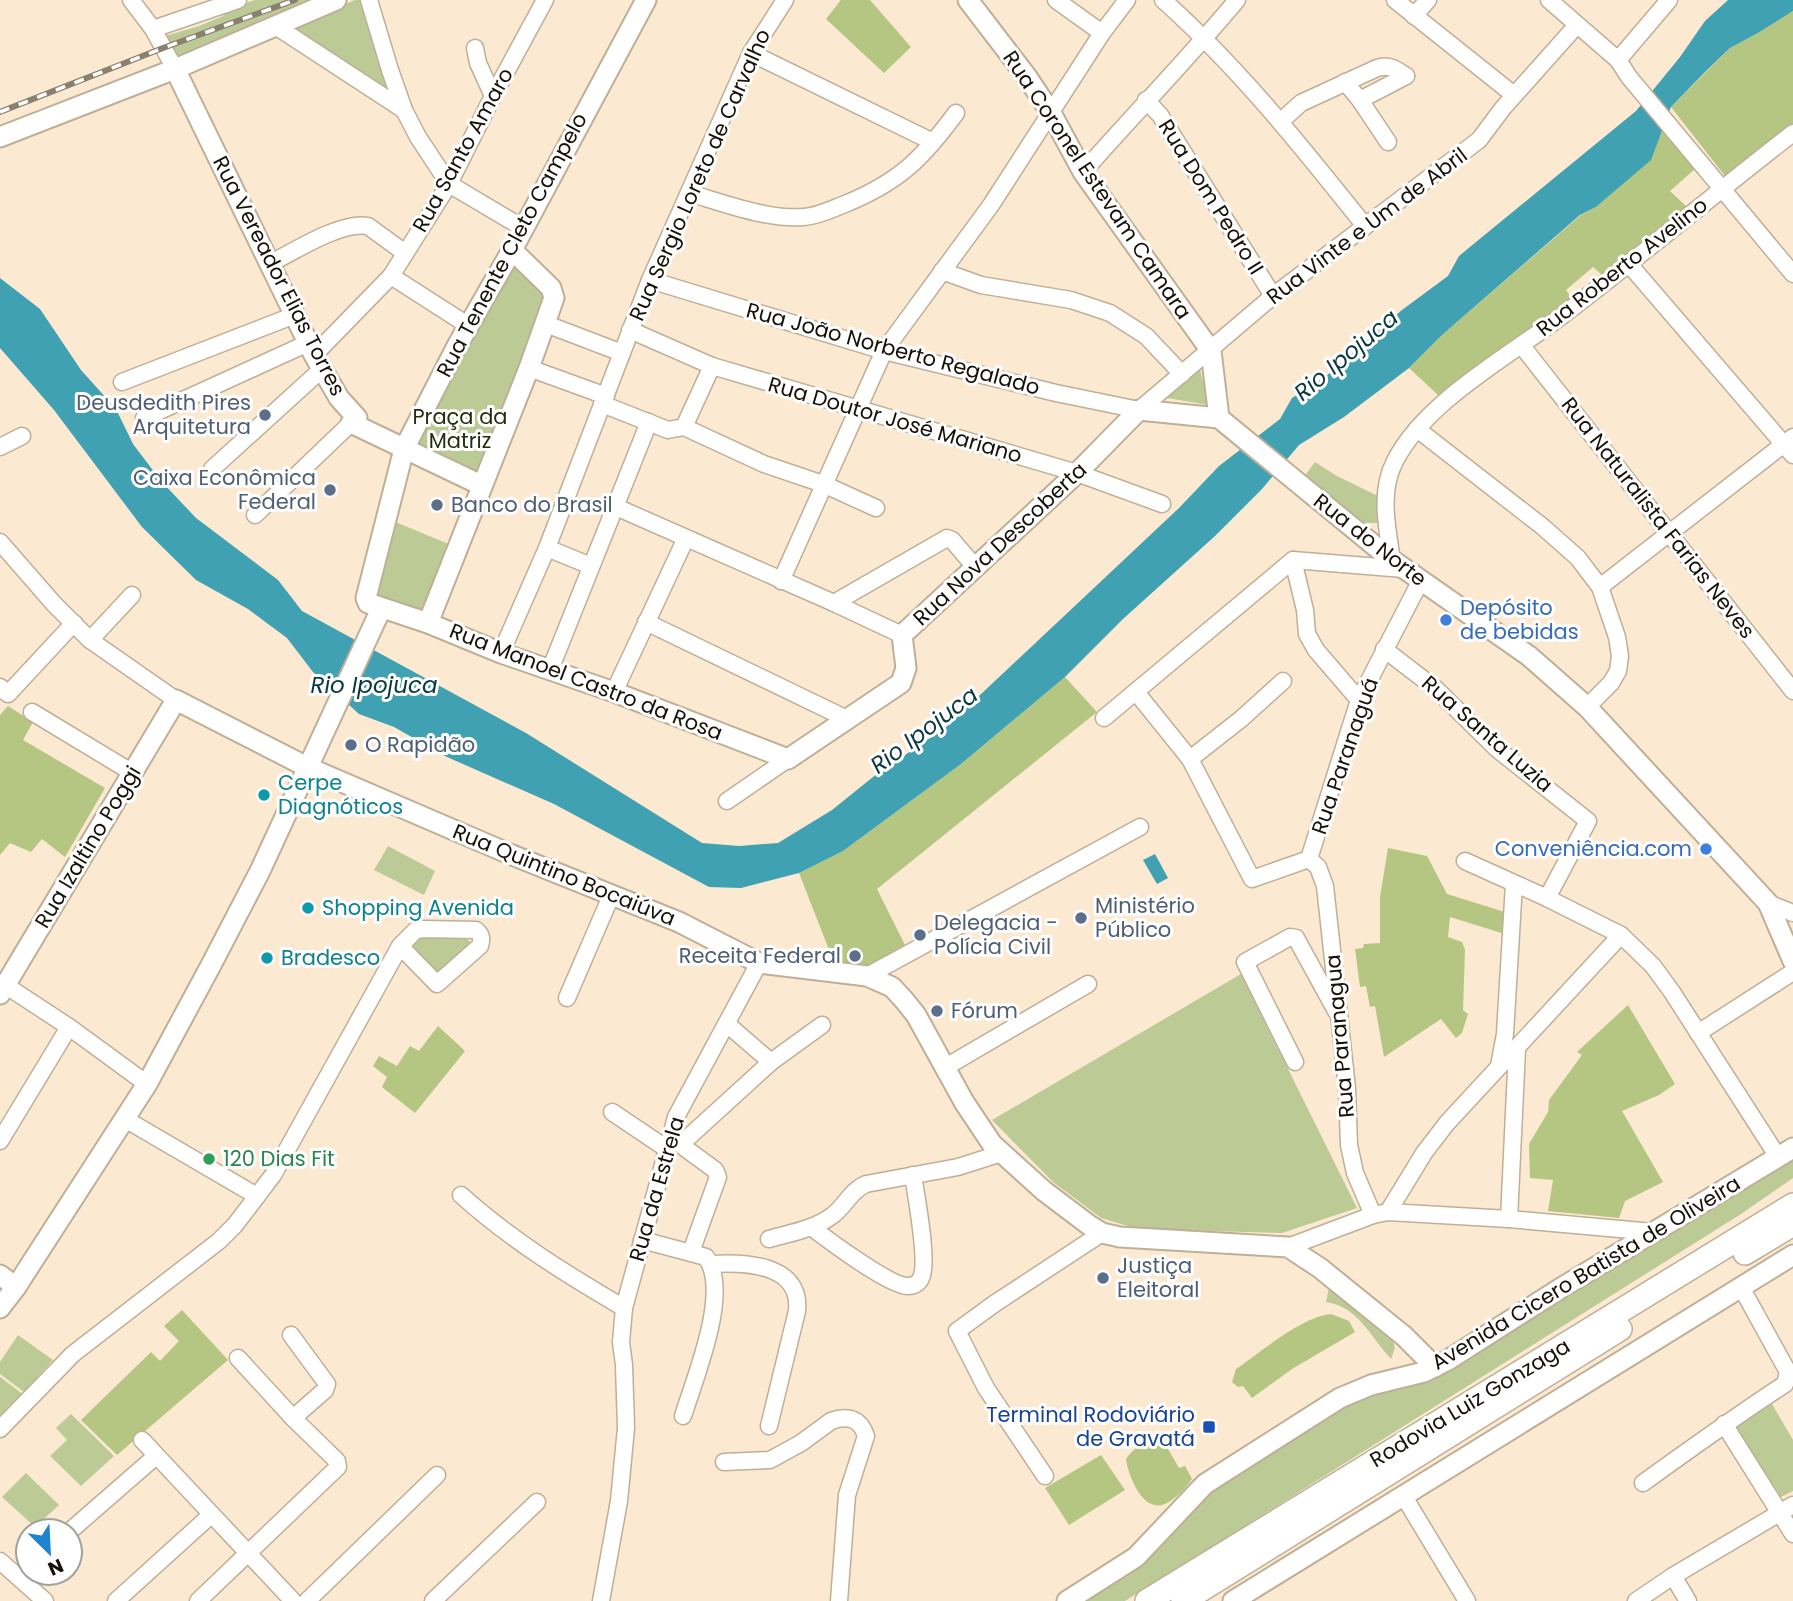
<svg xmlns="http://www.w3.org/2000/svg" width="1793" height="1601" font-family="Poppins,sans-serif">
<style>
.green{fill:#bccb96}
.forest{fill:#b4c682}
.water{fill:#40a1b2}
.lines{fill:none;stroke-linecap:round;stroke-linejoin:round}
.minor-casing{stroke:#bfaf97;stroke-width:19}
.major-casing{stroke:#bfaf97;stroke-width:23}
.highway-casing{stroke:#bfaf97;stroke-width:26}
.minor{stroke:#fff;stroke-width:16}
.major{stroke:#fff;stroke-width:19}
.highway{stroke:#fff;stroke-width:23}
.rail-casing{stroke:#8b806f;stroke-width:6}
.rail{stroke:#fff;stroke-width:3.5;stroke-dasharray:10;stroke-linecap:butt}
.service-dot{fill:#5c6f8a;stroke:#fff;stroke-width:2.5}
.shop-dot{fill:#3f7fe0;stroke:#fff;stroke-width:2.5}
.culture-dot{fill:#0f9aa8;stroke:#fff;stroke-width:2.5}
.leisure-dot{fill:#2e9e5b;stroke:#fff;stroke-width:2.5}
.transit-dot{fill:#1a4fb4;stroke:#fff;stroke-width:2.5}
.labels{text-anchor:middle;stroke-width:6;stroke-linejoin:round;paint-order:stroke}
.street-label{font-size:21px;fill:#161108;stroke:#fff}
.service-label{font-size:21px;fill:#4e5e75;stroke:#fff;text-anchor:start}
.park-label{font-size:21px;fill:#262e10;stroke:#fff}
.shop-label{font-size:21px;fill:#366cbe;stroke:#fff;text-anchor:start}
.culture-label{font-size:21px;fill:#0d838f;stroke:#fff;text-anchor:start}
.leisure-label{font-size:21px;fill:#27864d;stroke:#fff;text-anchor:start}
.transit-label{font-size:21px;fill:#164399;stroke:#fff;text-anchor:end}
.water-label{font-size:23px;font-style:italic;fill:#0a3840;stroke:#fff}
</style>
<rect width="100%" height="100%" fill="#fbead1"/>
<g class="green">
<polygon points="255,0 317,0 179,61 165,36 199,26 223,16 227,9"/>
<polygon points="355,0 364,0 395,99 287,28"/>
<polygon points="513,261 542,289 546,298 477,476 413,446"/>
<polygon points="1200,369 1209,405 1167,398"/>
<polygon points="1315,462 1337,476 1384,499 1384,508 1378,523 1362,523 1304,477"/>
<polygon points="393,521 451,545 424,616 372,597"/>
<polygon points="388,846 435,871 424,895 374,870"/>
<polygon points="427,933 462,934 473,945 440,974 412,946"/>
<polygon points="1241,974 1357,1208 1282,1233 1138,1229 1101,1218 1053,1182 992,1120"/>
<polygon points="1793,1158 1793,1178 1741,1214 1156,1582 1125,1601 1083,1601 1147,1560 1163,1545 1186,1515 1218,1485 1350,1403 1377,1391 1420,1383 1452,1368"/>
<path d="M1329 1288 1392 1337 1395 1348 1391 1359C1370 1337 1359 1307 1326 1302Z"/>
<polygon points="18,1335 53,1360 24,1392 0,1374 0,1362"/>
<polygon points="0,1377 24,1395 0,1422"/>
<polygon points="1772,1404 1793,1440 1793,1491 1781,1497 1733,1427"/>
<polygon points="71,1414 114,1456 81,1486 50,1456 67,1440 56,1428"/>
<polygon points="26,1473 59,1505 35,1527 2,1497"/>
</g>
<g class="forest">
<polygon points="841,0 870,0 911,47 884,73 826,19"/>
<polygon points="1793,11 1793,124 1725,176 1671,107 1730,48 1758,33"/>
<polygon points="1662,131 1695,169 1670,191 1688,208 1601,274 1593,267 1566,290 1572,298 1438,395 1409,368 1442,335 1581,215 1596,207 1650,160"/>
<polygon points="1065,677 1097,712 877,889 907,949 867,969 833,960 799,873 843,851 961,764"/>
<polygon points="8,706 33,722 23,740 105,788 65,857 42,839 31,852 10,843 0,855 0,715"/>
<polygon points="1388,848 1427,856 1447,894 1508,913 1508,935 1450,917 1448,937 1462,942 1465,950 1463,1010 1468,1014 1462,1033 1456,1038 1441,1019 1384,1057 1375,1006 1370,1007 1366,986 1360,987 1355,949 1363,948 1364,944 1380,943 1380,897"/>
<polygon points="1628,1005 1675,1084 1659,1095 1622,1111 1663,1182 1625,1201 1619,1218 1548,1211 1553,1180 1530,1178 1529,1144 1548,1112 1549,1100 1582,1055 1577,1052"/>
<polygon points="438,1026 465,1051 415,1113 382,1087 387,1077 373,1066 379,1056 397,1066 410,1046 419,1051"/>
<polygon points="182,1310 228,1360 117,1455 81,1420 151,1352 160,1361 179,1341 164,1326"/>
<path d="M1331 1314 1349 1321 1355 1332 1292 1369 1252 1398 1243 1386 1238 1387 1232 1382 1236 1369C1261 1352 1301 1317 1331 1314Z"/>
<path d="M1160 1435 1179 1468 1185 1466 1192 1479C1186 1488 1173 1502 1162 1505 1141 1510 1128 1474 1126 1459 1134 1447 1147 1440 1160 1435Z"/>
<polygon points="1101,1455 1125,1490 1069,1525 1045,1488"/>
</g>
<g class="water">
<polygon points="1728,0 1793,0 1793,11 1758,33 1730,48 1705,72 1671,107 1651,160 1596,207 1580,215 1442,335 1409,368 1344,417 1299,445 1262,489 1215,536 1123,619 1065,677 961,764 843,851 799,873 741,888 709,887 554,804 447,757 394,727 359,714 313,672 287,638 248,609 196,580 142,527 54,410 0,348 0,278 40,309 81,370 116,409 133,444 161,481 196,518 278,580 302,611 526,733 702,843 739,846 778,843 832,810 873,777 946,727 1179,508 1219,466 1280,419 1292,398 1324,378 1402,310 1448,276 1459,256 1636,111 1680,57 1705,21"/>
<polygon points="1155,854 1168,878 1157,884 1143,860"/>
</g>
<g class="lines">
<g class="minor-casing">
<g id="minor">
<polyline points="131,0 153,29 175,69"/>
<polyline points="369,0 390,70 404,110 418,137 449,184 523,228"/>
<polyline points="1056,0 1102,33"/>
<path d="M1163 0C1239 68 1302 147 1365 226"/>
<polyline points="1395,0 1514,95"/>
<polyline points="1549,0 1618,60 1629,77 1793,274"/>
<polyline points="1414,16 1428,0"/>
<polyline points="274,25 404,110"/>
<polyline points="153,29 238,0"/>
<polyline points="475,48 478,63 493,96"/>
<polyline points="751,53 933,142"/>
<polyline points="1618,60 1669,0"/>
<polyline points="1345,82 1360,100 1388,142"/>
<polyline points="1146,100 1160,115 1273,296"/>
<polyline points="1360,100 1406,76"/>
<path d="M1281 121 1301 103 1377 68C1389 64 1396 69 1406 76"/>
<path d="M1083 172C1134 114 1188 59 1237 0"/>
<path d="M689 193C723 203 768 220 804 217 819 216 832 209 845 204 899 182 922 159 956 113"/>
<path d="M271 263C295 251 341 221 368 226L405 253"/>
<polyline points="1628,263 1793,455"/>
<polyline points="942,271 981,285 1071,300 1110,313 1146,336 1182,374"/>
<polyline points="391,276 469,326"/>
<polyline points="650,280 884,351 1056,393 1139,410 1273,296 1479,140 1503,108 1577,25"/>
<polyline points="546,324 622,353"/>
<polyline points="630,330 712,366 1077,473 1162,504"/>
<polyline points="1522,346 1793,691"/>
<polyline points="314,355 391,276 449,184 493,96 545,0"/>
<polyline points="529,368 606,396"/>
<polyline points="122,382 295,315"/>
<polyline points="602,404 668,430 684,427 712,366"/>
<polyline points="144,418 308,343"/>
<polyline points="684,427 764,464 823,484 876,508"/>
<polyline points="1417,429 1543,527 1578,558 1600,587 1617,637 1620,656 1618,671 1611,683 1587,707"/>
<polyline points="0,447 22,436"/>
<polyline points="212,469 322,369"/>
<polyline points="616,507 834,603 902,635"/>
<polyline points="255,515 351,423"/>
<polyline points="0,542 54,604 90,640 176,700"/>
<polyline points="547,548 591,566"/>
<polyline points="1293,560 1305,610 1307,634 1316,650 1359,700"/>
<path d="M1392 560C1387 528 1379 491 1395 461 1426 400 1513 354 1567 312 1643 254 1717 192 1793 133"/>
<polyline points="781,581 884,351 991,205 1102,33 1127,0"/>
<polyline points="1600,587 1793,437"/>
<polyline points="834,603 947,538 952,540 976,568"/>
<polyline points="646,622 847,719"/>
<polyline points="90,640 132,595"/>
<polyline points="1384,649 1436,689 1497,749 1588,821 1547,898"/>
<polyline points="501,653 547,548 650,280 751,53 785,0"/>
<polyline points="550,670 649,422"/>
<polyline points="0,687 8,694 74,623"/>
<polyline points="614,692 686,538"/>
<polyline points="1136,692 1190,759 1252,879 1309,859"/>
<polyline points="32,712 133,773"/>
<polyline points="1104,718 1293,560 1404,569"/>
<polyline points="1190,759 1241,719 1283,681"/>
<polyline points="727,801 788,759"/>
<polyline points="1309,859 1318,867 1325,886 1347,1088 1349,1145 1355,1173 1373,1215"/>
<polyline points="1309,859 1359,700 1421,580"/>
<polyline points="1465,861 1547,898 1621,935 1653,966 1672,992 1778,1157"/>
<polyline points="1768,903 1793,913"/>
<polyline points="867,976 1140,827"/>
<polyline points="5,985 69,1027 147,1084"/>
<polyline points="567,998 611,896"/>
<polyline points="727,1024 771,1062"/>
<polyline points="1698,1033 1793,972"/>
<polyline points="1295,1062 1245,962 1290,937 1296,938 1336,1011"/>
<polyline points="1499,1066 1505,1034 1514,884"/>
<polyline points="944,1068 1088,984"/>
<polyline points="612,1112 667,1149"/>
<polyline points="125,1119 257,1196"/>
<polyline points="674,1140 715,1170 718,1177 691,1252"/>
<polyline points="0,1141 69,1027"/>
<polyline points="681,1144 771,1062 822,1025"/>
<path d="M461 1195C511 1240 566 1274 624 1308"/>
<polyline points="1388,1212 1424,1153 1447,1123 1621,935"/>
<polyline points="1509,1219 1517,1049"/>
<path d="M811 1227C828 1240 891 1287 908 1286 914 1286 919 1283 921 1278 929 1262 916 1196 913 1175"/>
<path d="M769 1239C790 1233 815 1229 833 1215 846 1205 851 1190 866 1184L958 1167 1002 1153"/>
<path d="M642 1240 706 1257C731 1292 695 1377 683 1416"/>
<polyline points="1288,1247 1373,1215 1388,1212 1509,1219 1653,1232"/>
<path d="M711 1264C743 1262 802 1263 797 1311L769 1426"/>
<polyline points="291,1335 327,1384 325,1390 293,1418"/>
<polyline points="1724,1424 1793,1534"/>
<path d="M0 1429 73 1354 219 1241 235 1225 273 1175 400 946 416 930 424 929 476 930C482 935 482 939 480 946L437 984 400 946"/>
<polyline points="142,1440 293,1601"/>
<path d="M724 1462 770 1460 801 1443 831 1421C848 1415 860 1418 866 1436L847 1495 839 1601"/>
<polyline points="1045,1476 986,1388 957,1331 994,1304 1102,1233"/>
<path d="M1643 1483C1690 1449 1736 1416 1785 1384L1788 1372 1741 1287"/>
<polyline points="1403,1495 1467,1601"/>
<polyline points="70,1531 156,1456"/>
<polyline points="0,1561 45,1601"/>
<polyline points="1673,1576 1688,1601"/>
<polyline points="116,1601 211,1515"/>
<polyline points="198,1601 338,1467 337,1461 293,1418 238,1358"/>
<polyline points="307,1601 437,1475"/>
<polyline points="433,1601 537,1502"/>
<polyline points="601,1601 619,1501 626,1428 624,1365 621,1342 624,1308 676,1117 759,963"/>
<polyline points="1636,1601 1673,1576 1793,1505"/>
</g>
</g>
<g class="major-casing">
<g id="major">
<polyline points="646,0 512,250 457,346 404,449 366,598 368,603 428,623 501,653 614,692 788,759 901,683 906,668 902,635 1077,473 1139,410 1219,418 1392,560 1529,656 1587,707 1768,903 1793,961"/>
<polyline points="968,0 1027,77 1051,113 1083,172 1211,351 1219,418"/>
<polyline points="175,69 314,355 339,398 357,418 351,423 481,485"/>
<polyline points="0,137 175,69 336,0"/>
<polyline points="428,623 529,368 554,298 551,288 512,250"/>
<polyline points="0,994 176,700 307,767 512,855 679,922 759,963 867,976 892,987 904,1000 916,1015 964,1102 992,1144 1044,1191 1089,1225 1102,1233 1120,1237 1288,1247 1320,1268 1404,1336 1435,1367"/>
<polyline points="0,1275 16,1287"/>
<polyline points="0,1308 16,1287 147,1084 210,967 260,871 381,609"/>
<polyline points="1067,1601 1136,1557 1205,1484 1340,1398 1371,1385 1424,1372 1448,1360 1561,1288 1793,1148"/>
<polyline points="1233,1601 1793,1255"/>
</g>
</g>
<g class="highway-casing">
<g id="highway">
<polyline points="1745,1253 1793,1224"/>
<polyline points="1147,1601 1793,1205"/>
<polyline points="1183,1601 1620,1329"/>
</g>
</g>
<use href="#minor" class="minor"/>
<use href="#major" class="major"/>
<use href="#highway" class="highway"/>
<g class="rail-casing">
<polyline id="rail" points="0,112 163,48 295,0"/>
</g>
<use href="#rail" class="rail"/>
</g>
<g class="service-dot">
<circle cx="265" cy="415" r="7"/>
<circle cx="330" cy="490" r="7"/>
<circle cx="437" cy="505" r="7"/>
<circle cx="351" cy="745" r="7"/>
<circle cx="1081" cy="918" r="7"/>
<circle cx="920" cy="935" r="7"/>
<circle cx="855" cy="956" r="7"/>
<circle cx="937" cy="1011" r="7"/>
<circle cx="1103" cy="1278" r="7"/>
</g>
<g class="shop-dot">
<circle cx="1446" cy="620" r="7"/>
<circle cx="1706" cy="849" r="7"/>
</g>
<g class="culture-dot">
<circle cx="264" cy="795" r="7"/>
<circle cx="308" cy="908" r="7"/>
<circle cx="267" cy="958" r="7"/>
</g>
<circle class="leisure-dot" cx="209" cy="1159" r="7"/>
<rect class="transit-dot" x="1202" y="1420" width="14" height="14" rx="3.5"/>
<g class="labels">
<g class="street-label">
<text transform="translate(463 150) rotate(-61)" y="7">Rua Santo Amaro</text>
<text transform="translate(700 175) rotate(-66)" y="7">Rua Sergio Loreto de Carvalho</text>
<text transform="translate(1097 185) rotate(56)" y="7">Rua Coronel Estevam Camara</text>
<text transform="translate(1211 197) rotate(58)" y="7">Rua Dom Pedro II</text>
<text transform="translate(1367 226) rotate(-37)" y="7">Rua Vinte e Um de Abril</text>
<text transform="translate(512 245) rotate(-62)" y="7">Rua Tenente Cleto Campelo</text>
<text transform="translate(1622 267) rotate(-38)" y="7">Rua Roberto Avelino</text>
<text transform="translate(279 276) rotate(63)" y="7">Rua Vereador Elias Torres</text>
<text transform="translate(893 349) rotate(15)" y="7">Rua João Norberto Regalado</text>
<text transform="translate(895 420) rotate(16)" y="7">Rua Doutor José Mariano</text>
<text transform="translate(1658 518) rotate(52)" y="7">Rua Naturalista Farias Neves</text>
<text transform="translate(1370 540) rotate(38)" y="7">Rua do Norte</text>
<text transform="translate(1000 544) rotate(-43)" y="7">Rua Nova Descoberta</text>
<text transform="translate(586 682) rotate(21)" y="7">Rua Manoel Castro da Rosa</text>
<text transform="translate(1487 734) rotate(41)" y="7">Rua Santa Luzia</text>
<text transform="translate(1345 756) rotate(-71)" y="7">Rua Paranaguá</text>
<text transform="translate(88 847) rotate(-59)" y="7">Rua Izaltino Poggi</text>
<text transform="translate(564 875) rotate(22)" y="7">Rua Quintino Bocaiúva</text>
<text transform="translate(1340 1036) rotate(-95)" y="7">Rua Paranagua</text>
<text transform="translate(657 1189) rotate(-74)" y="7">Rua da Estrela</text>
<text transform="translate(1586 1273) rotate(-31)" y="7">Avenida Cicero Batista de Oliveira</text>
<text transform="translate(1470 1403) rotate(-31)" y="7">Rodovia Luiz Gonzaga</text>
</g>
<g class="service-label">
<text x="251" y="410" text-anchor="end">Deusdedith Pires<tspan x="251" dy="24">Arquitetura</tspan></text>
<text x="316" y="485" text-anchor="end">Caixa Econômica<tspan x="316" dy="24">Federal</tspan></text>
<text x="451" y="512">Banco do Brasil</text>
<text x="365" y="752">O Rapidão</text>
<text x="1095" y="913">Ministério<tspan x="1095" dy="24">Público</tspan></text>
<text x="934" y="930">Delegacia -<tspan x="934" dy="24">Polícia Civil</tspan></text>
<text x="841" y="963" text-anchor="end">Receita Federal</text>
<text x="951" y="1018">Fórum</text>
<text x="1117" y="1273">Justiça<tspan x="1117" dy="24">Eleitoral</tspan></text>
</g>
<g class="park-label">
<text x="460" y="424">Praça da<tspan x="460" dy="24">Matriz</tspan></text>
</g>
<g class="shop-label">
<text x="1460" y="615">Depósito<tspan x="1460" dy="24">de bebidas</tspan></text>
<text x="1692" y="856" text-anchor="end">Conveniência.com</text>
</g>
<g class="culture-label">
<text x="278" y="790">Cerpe<tspan x="278" dy="24">Diagnóticos</tspan></text>
<text x="322" y="915">Shopping Avenida</text>
<text x="281" y="965">Bradesco</text>
</g>
<g class="leisure-label">
<text x="223" y="1166">120 Dias Fit</text>
</g>
<g class="transit-label">
<text x="1195" y="1422">Terminal Rodoviário<tspan x="1195" dy="24">de Gravatá</tspan></text>
</g>
<g class="water-label">
<text transform="translate(1346 355) rotate(-40)" y="8">Rio Ipojuca</text>
<text x="374" y="693">Rio Ipojuca</text>
<text transform="translate(924 730) rotate(-37)" y="8">Rio Ipojuca</text>
</g>
</g>
<g transform="translate(49 1552) rotate(156)"><circle r="33" fill="#ffffff" stroke="#a2a09c" stroke-width="2"/>
<path d="M0-5L12 26L0 18L-12 26Z" fill="#1e84cf"/>
<text y="-10" font-size="19" font-weight="bold" text-anchor="middle" fill="#161108">N</text>
</g>
</svg>
